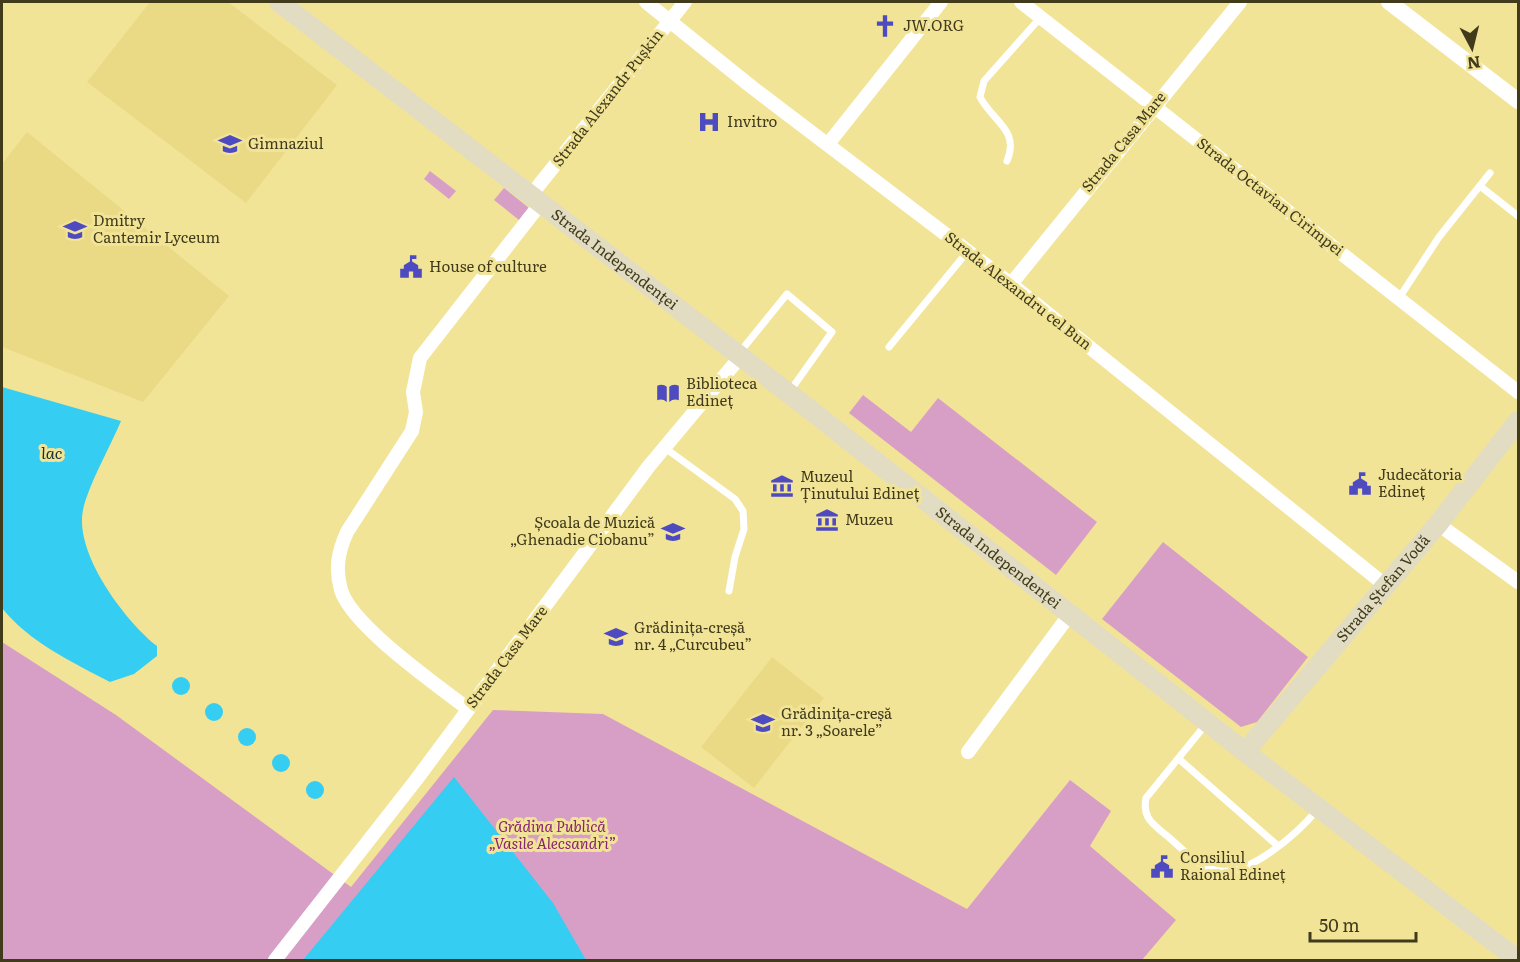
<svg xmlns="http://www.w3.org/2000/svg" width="1520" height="962" font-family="Literata,serif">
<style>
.built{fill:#eada86}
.green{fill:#d89fc6}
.water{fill:#35cdf2}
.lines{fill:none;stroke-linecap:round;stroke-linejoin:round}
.service{stroke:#fff;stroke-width:7}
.minor{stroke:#fff;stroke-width:14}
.tertiary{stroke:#fff;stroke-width:16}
.secondary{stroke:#e1dcc2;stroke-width:20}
.labels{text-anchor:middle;stroke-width:6;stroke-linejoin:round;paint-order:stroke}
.poi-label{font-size:15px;fill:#413b1c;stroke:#f2e497;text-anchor:start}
.street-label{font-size:15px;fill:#413b1c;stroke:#f2e497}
.park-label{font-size:15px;font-style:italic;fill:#892472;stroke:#f2e497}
.water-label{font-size:16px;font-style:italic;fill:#162e35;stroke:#f2e497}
</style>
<rect width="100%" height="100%" fill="#f2e497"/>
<g class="built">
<polygon points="150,2 228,2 337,85 246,203 87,82"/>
<polygon points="27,132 229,296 143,402 2,347 2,164"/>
<polygon points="772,657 824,698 754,788 701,747"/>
</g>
<g class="green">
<polygon points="430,171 456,191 449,199 424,179"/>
<polygon points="504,188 529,208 519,220 494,200"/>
<polygon points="863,395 911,432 938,398 1097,522 1056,575 849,413"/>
<polygon points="1163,542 1308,657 1257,722 1241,727 1102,619"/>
<polygon points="2,642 116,715 351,887 493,710 603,714 967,909 1070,780 1111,811 1090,846 1176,920 1142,960 2,960"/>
</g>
<g class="water">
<path d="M2 387 121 421C111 445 88 486 83 510 74 553 125 621 157 646V656L134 674 110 682C72 662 29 642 2 608Z"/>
<circle cx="181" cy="686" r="9"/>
<circle cx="214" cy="712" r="9"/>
<circle cx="247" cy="737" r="9"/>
<circle cx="281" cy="763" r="9"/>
<polygon points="454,777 553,903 586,960 303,960"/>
<circle cx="315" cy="790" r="9"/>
</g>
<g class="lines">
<g class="service">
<path d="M1007 161C1020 130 993 122 980 97L984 81 1041 17"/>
<polyline points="1480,186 1518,216"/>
<polyline points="1399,298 1439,237 1490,173"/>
<polyline points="889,347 968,251"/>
<polyline points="740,352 787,294 832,332 790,391"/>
<polyline points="665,448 735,499 743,511 744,529 735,557 729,591"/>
<path d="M1207 723 1146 798C1142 818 1153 824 1166 835 1181 847 1196 866 1215 870 1247 879 1298 833 1318 809"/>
<polyline points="1179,759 1278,846"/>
</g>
<g class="minor">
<polyline points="646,2 753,88 1011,284 1385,585"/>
<polyline points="1021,2 1518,392"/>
<polyline points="828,144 941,2"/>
<polyline points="531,195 685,2"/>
<polyline points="1011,284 1240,2"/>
<polyline points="1438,524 1518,582"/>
<path d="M468 709C436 684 352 626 341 590 335 569 338 552 347 532L412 431 416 412 413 392 420 358 541 203"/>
<polyline points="968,752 1070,614"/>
<polyline points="275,960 416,780 649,466 741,356"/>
</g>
<polyline class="tertiary" points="1389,2 1518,101"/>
<g class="secondary">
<path id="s1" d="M279 2 809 409 1245 752 1518 960"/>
<path id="s2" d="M1245 752 1438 524 1518 421"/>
</g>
</g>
<defs>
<g id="church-bare" transform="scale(1.8)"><path d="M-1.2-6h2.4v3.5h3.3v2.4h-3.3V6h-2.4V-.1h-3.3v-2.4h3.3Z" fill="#4e4ac0" stroke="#f2e497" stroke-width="2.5" paint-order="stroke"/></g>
<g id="hospital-bare" transform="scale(1.8)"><path d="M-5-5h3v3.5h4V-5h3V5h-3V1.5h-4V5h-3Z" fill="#4e4ac0" stroke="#f2e497" stroke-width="2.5" paint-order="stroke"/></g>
<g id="school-bare" transform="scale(1.8)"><path d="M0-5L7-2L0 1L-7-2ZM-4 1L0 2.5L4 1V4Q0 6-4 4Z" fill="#4e4ac0" stroke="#f2e497" stroke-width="2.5" paint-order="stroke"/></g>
<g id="civic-bare" transform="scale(1.8)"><path d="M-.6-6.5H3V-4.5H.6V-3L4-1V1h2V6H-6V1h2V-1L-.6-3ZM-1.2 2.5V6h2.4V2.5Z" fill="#4e4ac0" stroke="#f2e497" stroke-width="2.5" paint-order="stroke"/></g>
<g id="library-bare" transform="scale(1.8)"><path d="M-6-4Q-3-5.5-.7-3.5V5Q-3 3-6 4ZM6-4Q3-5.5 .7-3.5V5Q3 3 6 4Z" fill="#4e4ac0" stroke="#f2e497" stroke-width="2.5" paint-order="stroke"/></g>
<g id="museum-bare" transform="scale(1.8)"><path d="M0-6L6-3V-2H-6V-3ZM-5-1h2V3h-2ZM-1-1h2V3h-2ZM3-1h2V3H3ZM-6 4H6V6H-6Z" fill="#4e4ac0" stroke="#f2e497" stroke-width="2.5" paint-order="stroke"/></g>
</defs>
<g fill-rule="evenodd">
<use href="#church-bare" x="885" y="26"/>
<use href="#hospital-bare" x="709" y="122"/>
<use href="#school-bare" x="230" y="144"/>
<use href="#school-bare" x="75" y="230"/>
<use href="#civic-bare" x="411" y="267"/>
<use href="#library-bare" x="668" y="393"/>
<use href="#civic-bare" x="1360" y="484"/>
<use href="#museum-bare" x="782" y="486"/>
<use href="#museum-bare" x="827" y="520"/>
<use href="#school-bare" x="673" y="532"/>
<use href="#school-bare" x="616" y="637"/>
<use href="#school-bare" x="763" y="723"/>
<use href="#civic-bare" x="1162" y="867"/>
</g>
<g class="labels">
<g class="poi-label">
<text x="903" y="31">JW.ORG</text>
<text x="727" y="127">Invitro</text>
<text x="248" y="149">Gimnaziul</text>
<text x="93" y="226">Dmitry<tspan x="93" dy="17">Cantemir Lyceum</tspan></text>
<text x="429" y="272">House of culture</text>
<text x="686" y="389">Biblioteca<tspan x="686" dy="17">Edineț</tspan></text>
<text x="1378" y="480">Judecătoria<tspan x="1378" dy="17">Edineț</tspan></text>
<text x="800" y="482">Muzeul<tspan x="800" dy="17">Ținutului Edineț</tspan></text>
<text x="845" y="525">Muzeu</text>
<text x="655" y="528" text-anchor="end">Școala de Muzică<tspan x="655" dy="17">„Ghenadie Ciobanu”</tspan></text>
<text x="634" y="633">Grădinița-creșă<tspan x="634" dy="17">nr. 4 „Curcubeu”</tspan></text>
<text x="781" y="719">Grădinița-creșă<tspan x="781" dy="17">nr. 3 „Soarele”</tspan></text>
<text x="1180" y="863">Consiliul<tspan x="1180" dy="17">Raional Edineț</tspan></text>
</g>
<g class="street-label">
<text transform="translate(608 98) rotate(-52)" y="5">Strada Alexandr Pușkin</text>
<text transform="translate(1124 142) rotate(-51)" y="5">Strada Casa Mare</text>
<text transform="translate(1270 197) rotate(38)" y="5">Strada Octavian Cirimpei</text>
<text dy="5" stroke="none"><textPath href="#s1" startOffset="423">Strada Independenței</textPath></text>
<text transform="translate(1018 291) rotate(38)" y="5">Strada Alexandru cel Bun</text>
<text dy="5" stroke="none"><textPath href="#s1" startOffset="909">Strada Independenței</textPath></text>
<text dy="5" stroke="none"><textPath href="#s2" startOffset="214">Strada Ștefan Vodă</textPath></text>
<text transform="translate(507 657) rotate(-53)" y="5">Strada Casa Mare</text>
</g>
<g class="park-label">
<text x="552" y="832">Grădina Publică<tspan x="552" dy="17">„Vasile Alecsandri”</tspan></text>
</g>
<g class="water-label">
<text x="52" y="459">lac</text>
</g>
</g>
<rect width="1520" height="962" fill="none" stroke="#413b1c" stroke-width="6"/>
<g transform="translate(1472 48) rotate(173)" stroke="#f2e497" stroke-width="4.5" paint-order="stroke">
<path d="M0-4.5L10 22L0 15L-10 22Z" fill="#413b1c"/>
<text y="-9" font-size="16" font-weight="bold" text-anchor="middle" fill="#413b1c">N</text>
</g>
<path d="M1310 932v9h106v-9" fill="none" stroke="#413b1c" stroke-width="3"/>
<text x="1319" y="932" font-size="18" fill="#413b1c" stroke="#f2e497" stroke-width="4.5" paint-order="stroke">50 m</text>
</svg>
